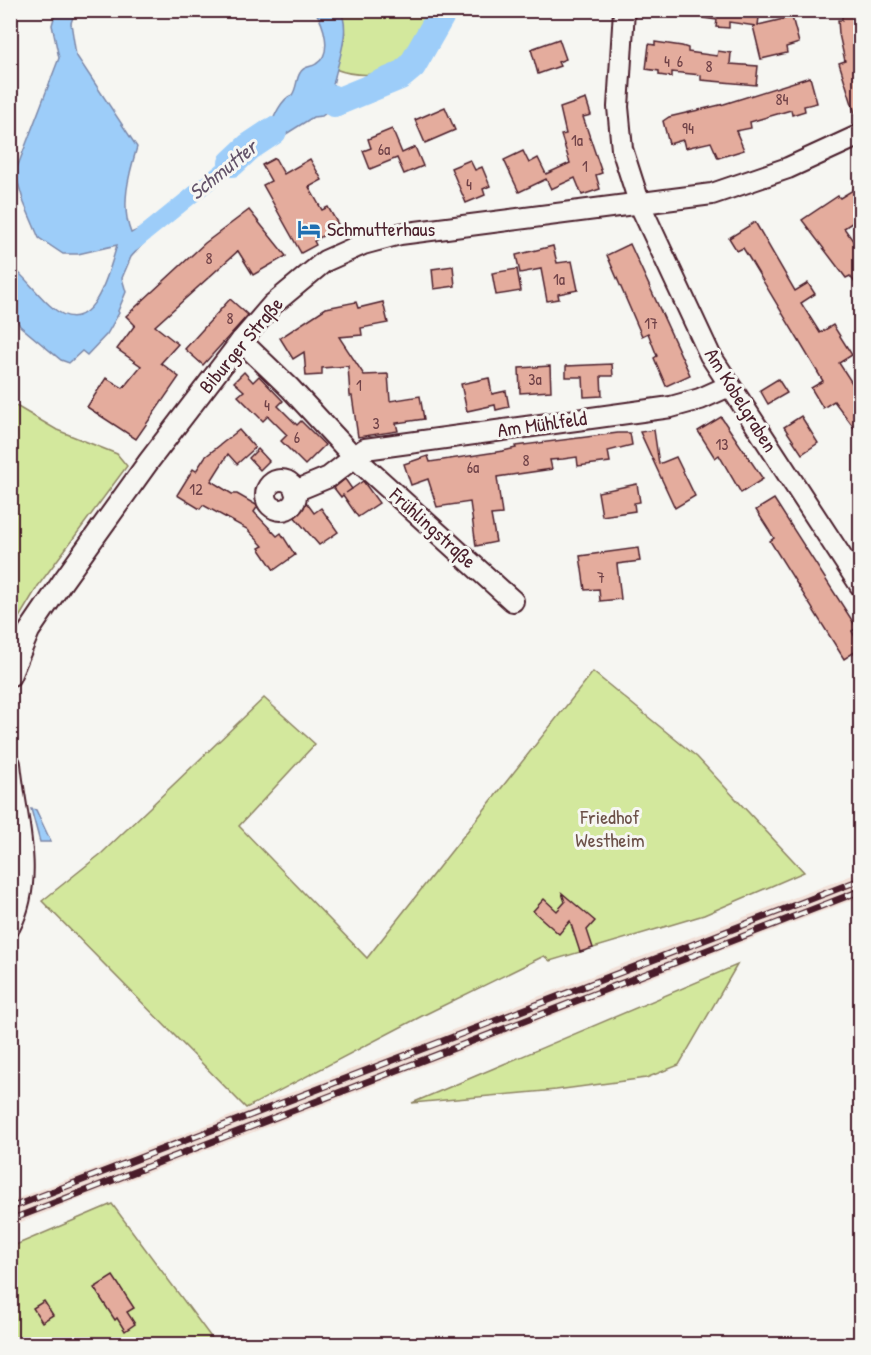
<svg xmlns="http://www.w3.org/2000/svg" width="871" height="1355" font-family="'Patrick Hand',sans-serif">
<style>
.built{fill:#f1e0d8}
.green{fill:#d3e89d;stroke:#8e8464;stroke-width:1.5}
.water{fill:#9dcdf9;stroke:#7c87a7;stroke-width:1.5}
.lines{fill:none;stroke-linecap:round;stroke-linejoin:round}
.canal{stroke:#9dcdf9;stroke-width:16}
.river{stroke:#9dcdf9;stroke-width:28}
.building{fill:#e4ac9d;stroke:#4a1f2b;stroke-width:1.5}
.minor-casing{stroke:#4a1f2b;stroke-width:24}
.minor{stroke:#f6f6f2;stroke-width:20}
.rail-casing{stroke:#4a1f2b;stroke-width:7}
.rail{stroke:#f6f6f2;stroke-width:4.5;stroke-dasharray:14;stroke-linecap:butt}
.labels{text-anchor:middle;stroke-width:6;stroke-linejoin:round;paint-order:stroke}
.number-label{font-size:16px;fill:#704248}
.poi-label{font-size:20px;fill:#4a1f2b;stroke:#f6f6f2;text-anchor:start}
.street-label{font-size:20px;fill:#4a1f2b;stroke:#f6f6f2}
.park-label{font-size:20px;fill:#6c5148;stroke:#f6f6f2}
.water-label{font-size:21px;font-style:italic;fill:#635369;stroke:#f6f6f2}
</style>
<rect width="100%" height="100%" fill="#f6f6f2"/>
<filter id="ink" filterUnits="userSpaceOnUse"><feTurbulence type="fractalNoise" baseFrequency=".0167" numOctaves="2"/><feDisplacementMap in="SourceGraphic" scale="12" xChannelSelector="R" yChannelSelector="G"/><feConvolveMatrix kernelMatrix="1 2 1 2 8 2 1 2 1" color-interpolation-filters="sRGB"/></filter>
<g filter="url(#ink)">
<polygon class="built" points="860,872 860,897 11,1226 11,1201"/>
<g class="green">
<path d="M342 11H428C423 26 418 47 407 59 390 78 356 77 335 69L345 37Z"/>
<polygon points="11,403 57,430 117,454 127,466 38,586 11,631"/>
<polygon points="593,672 697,757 804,872 704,915 550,961 544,956 422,1016 246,1108 42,901 102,853 264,698 315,744 239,826 367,958"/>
<polygon points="737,965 679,1065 646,1078 556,1090 412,1103"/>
<polygon points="112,1204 216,1344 11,1344 11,1247"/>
</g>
<g class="water">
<path d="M56 11H75L71 23 76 55 137 147C129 174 120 206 131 233L145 227 152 234 131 257 122 278 126 292 118 311 119 313 107 334 87 355 82 351 69 363 61 360 20 326 11 307V266C27 278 38 296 53 308 93 341 109 271 117 245L78 254H63L39 238 24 203 15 173 59 58 52 25Z"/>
<path d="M315 11H340C352 29 337 64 333 85L343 91 348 85 364 90V95L358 101 334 107 322 116 313 117 267 146 243 153 256 134 270 127C274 117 281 99 292 95 297 88 296 79 300 73 304 65 311 68 316 64 334 53 323 23 315 11Z"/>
<polygon points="31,809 36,810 51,842 40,842"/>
</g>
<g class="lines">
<polyline class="canal" points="132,244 232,163"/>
<g class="river">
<polyline points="331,98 334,103 400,76 412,66 444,10"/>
<polyline points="232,163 249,147 273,131"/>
</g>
</g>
<g class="building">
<polygon points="704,10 760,10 758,25 792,17 799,43 786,47 787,53 761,59 753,26 756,26 729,22 729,28 716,27 717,20 704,18"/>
<polygon points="842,10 861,10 861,123 858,123 839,63 845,61 839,34 838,20 842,20"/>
<polygon points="559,39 566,59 558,62 560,66 538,74 531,49"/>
<polygon points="655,42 682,46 688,48 688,52 717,56 718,51 731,53 730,64 758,66 756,85 701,80 701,75 672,72 672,77 659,75 659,71 646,69 649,44 655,45"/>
<polygon points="810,77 817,103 804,106 805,111 792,115 791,110 750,122 751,128 736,131 744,150 718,158 711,142 685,148 683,140 669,144 663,121 669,117 724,104"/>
<polygon points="586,99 591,115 583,117 602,173 596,175 600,189 582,195 575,178 551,189 546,179 519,192 504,160 523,151 529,163 538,158 546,174 570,163 561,135 566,134 560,108"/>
<polygon points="445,107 455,130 425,143 415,120"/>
<polygon points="392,129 402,153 415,147 423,166 404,174 397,158 370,169 363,151 371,148 368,139"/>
<polygon points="275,158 284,174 310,159 322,180 309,187 322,210 328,207 339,226 314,241 316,245 301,253 263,185 271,181 262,165"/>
<polygon points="470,160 475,170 482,167 490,186 483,189 485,195 466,203 451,168"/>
<polygon points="861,185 861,217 844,228 861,252 861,291 850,276 846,278 802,220 838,196 840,198"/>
<polygon points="249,210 286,256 253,275 238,251 155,326 178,344 161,363 179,377 136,439 87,407 106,378 123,388 141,366 117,349 135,325 126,316 205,243"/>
<polygon points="755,222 795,291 808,283 815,294 801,303 820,333 833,325 852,355 839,363 861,397 861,437 834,401 823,408 811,388 823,381 748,256 743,248 737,251 729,238"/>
<polygon points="630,244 690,375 666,386 654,358 657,356 648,333 642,336 607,255"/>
<polygon points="553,246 557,263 572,261 578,290 558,294 559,299 547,301 541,269 520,273 516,255"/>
<polygon points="453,266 455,286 434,289 432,269"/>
<polygon points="517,269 521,291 496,295 492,273"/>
<polygon points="230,299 248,315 203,365 185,349"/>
<polygon points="356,302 358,308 383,302 388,323 361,328 362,335 339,337 364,375 388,374 390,401 420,396 424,419 396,423 398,431 358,437 352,396 350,396 348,366 322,368 322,375 306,376 304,352 293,359 280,338 326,308"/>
<polygon points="612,364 613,376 601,376 602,396 584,397 583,377 566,377 566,366"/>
<polygon points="550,366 551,391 520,393 519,368"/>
<polygon points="244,372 253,382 259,376 283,401 278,406 297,425 301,421 325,445 305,465 281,441 287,435 268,416 263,421 238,396 244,391 234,382"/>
<polygon points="489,378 492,394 506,391 509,407 496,410 495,405 467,411 461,384"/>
<polygon points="778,379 787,393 768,404 760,390"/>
<polygon points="801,416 818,443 802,454 784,427"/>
<polygon points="721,417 763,479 741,493 719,455 715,458 698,431"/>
<polygon points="239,430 255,448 237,464 228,454 211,481 232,494 237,494 258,506 254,512 277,536 281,533 295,555 274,570 259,548 263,546 247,529 203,505 200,509 177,495 193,469 196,471 205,457"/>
<polygon points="654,430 659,464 676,457 695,496 675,508 640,432"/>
<polygon points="618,433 630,433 632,445 608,451 610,462 578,466 577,457 563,459 550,460 552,469 497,477 502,514 491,515 496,542 476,546 470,502 437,507 428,479 411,485 404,464 428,456 430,462 503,451 516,448 515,446"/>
<polygon points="258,449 269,461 260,470 249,458"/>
<polygon points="345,479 352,489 346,493 363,481 379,503 358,517 343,495 341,497 334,488"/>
<polygon points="637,484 640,502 634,503 635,511 602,516 598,492"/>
<polygon points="774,499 857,628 852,631 861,648 844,659 770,541 774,538 756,510"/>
<polygon points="306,502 314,513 321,508 338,532 319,545 292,514"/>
<polygon points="638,548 640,561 617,564 621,599 600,601 599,589 585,590 580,556"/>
<polygon points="562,893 595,921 587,930 593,948 580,952 570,921 559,934 533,911 544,899 557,911 565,902"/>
<polygon points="113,1276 134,1308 127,1312 135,1324 125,1331 117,1318 115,1320 94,1288"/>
<polygon points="44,1301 53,1315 42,1322 33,1308"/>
</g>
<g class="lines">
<g class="minor-casing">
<g id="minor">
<polyline points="624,10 618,107 622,149 640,205 710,355 860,585"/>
<polyline points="241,341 290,388 353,456 513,601"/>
<circle cx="281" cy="495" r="15"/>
<polyline points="295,491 329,477 365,449 671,407 700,399 729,386"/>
<polyline points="10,676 29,631 63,581 149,461 241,341 272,305 325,261 363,244 400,234 712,194 788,168 860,135"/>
<path d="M10 764C15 817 36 876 10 926"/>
</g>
</g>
<use href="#minor" class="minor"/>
<g class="rail-casing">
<g id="rail">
<polyline points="10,1208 860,880"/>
<polyline points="10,1220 860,891"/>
</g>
</g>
<use href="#rail" class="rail"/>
</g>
</g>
<defs>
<g id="hotel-bare" transform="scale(1.8)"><path d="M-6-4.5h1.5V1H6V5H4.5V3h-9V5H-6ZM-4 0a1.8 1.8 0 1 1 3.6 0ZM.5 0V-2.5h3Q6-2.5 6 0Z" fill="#1f6fb2" stroke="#f6f6f2" stroke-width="2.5" paint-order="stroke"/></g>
</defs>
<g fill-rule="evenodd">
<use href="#hotel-bare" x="309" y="229"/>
</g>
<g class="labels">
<g class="number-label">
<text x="667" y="67">4</text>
<text x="680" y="67">6</text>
<text x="709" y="72">8</text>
<text x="782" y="105">84</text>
<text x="688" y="134">94</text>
<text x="577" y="146">1a</text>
<text x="384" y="155">6a</text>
<text x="585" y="172">1</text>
<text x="469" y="190">4</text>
<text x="209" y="264">8</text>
<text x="559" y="285">1a</text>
<text x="230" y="324">8</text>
<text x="651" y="329">17</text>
<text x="535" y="385">3a</text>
<text x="359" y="391">1</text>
<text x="267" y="411">4</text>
<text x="376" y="429">3</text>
<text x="297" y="443">6</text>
<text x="722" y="450">13</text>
<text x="526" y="466">8</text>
<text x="473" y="473">6a</text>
<text x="196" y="495">12</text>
<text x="601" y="583">7</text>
</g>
<g class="poi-label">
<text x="327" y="236">Schmutterhaus</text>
</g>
<g class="street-label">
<text transform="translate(241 345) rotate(-50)" y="7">Biburger Straße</text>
<text transform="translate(741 400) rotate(58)" y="7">Am Kobelgraben</text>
<text transform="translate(542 424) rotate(-8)" y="7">Am Mühlfeld</text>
<text transform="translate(433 528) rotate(42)" y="7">Frühlingstraße</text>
</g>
<g class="park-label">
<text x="610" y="824">Friedhof<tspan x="610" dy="23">Westheim</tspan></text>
</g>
<g class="water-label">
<text transform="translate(223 170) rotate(-39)" y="7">Schmutter</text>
</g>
</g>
<rect width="871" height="1355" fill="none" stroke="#f6f6f2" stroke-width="36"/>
<rect x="18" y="18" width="835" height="1319" fill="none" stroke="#4a1f2b" stroke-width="2" filter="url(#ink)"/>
</svg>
